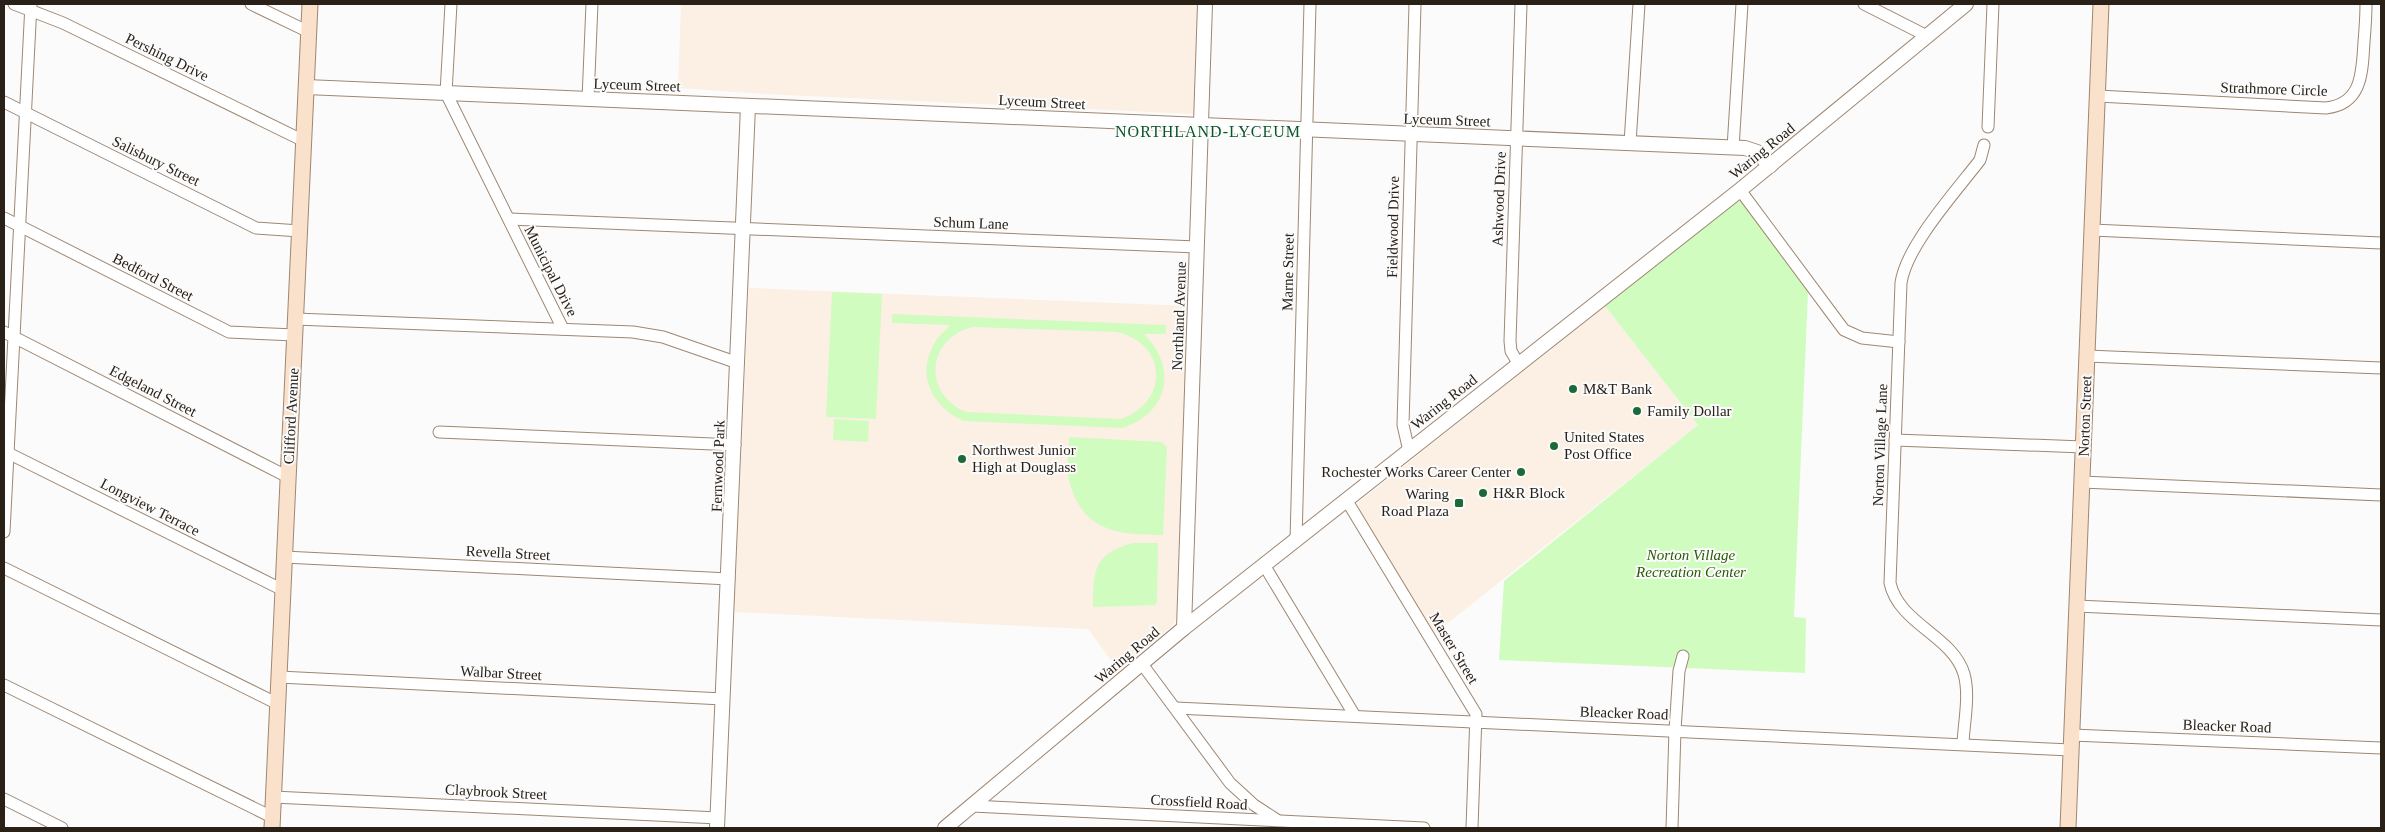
<svg xmlns="http://www.w3.org/2000/svg" width="2385" height="832" font-family="'Times New Roman',serif">
<style>
.built{fill:#fcefe4}
.green{fill:#d1fcbf;fill-rule:evenodd}
.lines{fill:none;stroke-linecap:round;stroke-linejoin:round}
.minor-casing{stroke:#9f8772;stroke-width:13}
.tertiary-casing{stroke:#9f8772;stroke-width:16}
.secondary-casing{stroke:#9f8772;stroke-width:17}
.minor{stroke:#fff;stroke-width:11}
.tertiary{stroke:#fff;stroke-width:14}
.secondary{stroke:#fae1cb;stroke-width:15}
.poi-dot{fill:#1d6938;stroke:#fbfbfb;stroke-width:2}
.labels{text-anchor:middle;stroke-width:4;stroke-linejoin:round;paint-order:stroke}
.street-label{font-size:15px;fill:#292018;stroke:#fbfbfb}
.poi-label{font-size:15px;fill:#292018;stroke:#fbfbfb;text-anchor:start}
.park-label{font-size:15px;font-style:italic;fill:#275a03;stroke:#fbfbfb}
.neighbourhood-label{font-size:16px;letter-spacing:1px;fill:#095428;stroke:#fbfbfb}
</style>
<rect width="100%" height="100%" fill="#fbfbfb"/>
<g class="built">
<polygon points="681,4 1198,4 1194,114 763,94 678,88"/>
<polygon points="749,288 1189,306 1177,617 1173,625 1119,671 1088,629 734,612"/>
<polygon points="1605,306 1698,425 1434,634 1359,510 1359,502"/>
</g>
<g class="green">
<polygon points="1739,201 1744,204 1808,292 1794,617 1806,618 1805,673 1499,660 1504,581 1698,425 1605,306 1734,203"/>
<polygon points="832,292 882,294 876,419 826,417"/>
<path d="M892 314 1166 325V334H1144C1178 368 1169 413 1122 428L964 421C934 408 916 377 933 346 937 337 944 332 950 325L892 323ZM972 327 1117 332C1168 344 1169 402 1121 419L966 412C923 394 926 340 972 327Z"/>
<polygon points="834,419 869,421 868,442 833,440"/>
<path d="M1069 437 1162 442 1167 448 1163 535C1118 535 1082 532 1069 480 1066 468 1069 450 1069 437Z"/>
<path d="M1133 543H1158L1157 602 1155 605 1093 607C1093 569 1094 554 1133 543Z"/>
</g>
<g class="lines">
<g class="minor-casing">
<g id="minor">
<polyline points="14,4 63,23 304,141"/>
<polyline points="251,4 309,32"/>
<polyline points="451,4 446,93 563,329"/>
<polyline points="1864,4 1927,36"/>
<path d="M2098 96 2326 108C2363 104 2362 71 2364 42 2365 30 2366 17 2366 4"/>
<polyline points="588,99 592,4"/>
<polyline points="4,102 256,228 300,231"/>
<polyline points="1988,127 1993,4"/>
<polyline points="1630,143 1639,4"/>
<polyline points="1733,148 1742,4"/>
<polyline points="1740,190 1844,330 1862,338 1899,342"/>
<polyline points="4,218 229,332 295,335"/>
<polyline points="509,219 1197,247"/>
<polyline points="2092,230 2381,243"/>
<polyline points="295,319 633,332 663,337 738,363"/>
<polyline points="4,332 288,477"/>
<polyline points="2087,356 2381,368"/>
<polyline points="1518,363 1511,351 1510,341 1521,4"/>
<polyline points="439,432 735,445"/>
<polyline points="1895,440 2083,447"/>
<polyline points="4,451 283,590"/>
<polyline points="1409,451 1403,425 1415,4"/>
<polyline points="2082,482 2381,495"/>
<polyline points="1347,501 1476,714 1472,828"/>
<polyline points="4,532 31,4"/>
<polyline points="1296,541 1310,4"/>
<polyline points="284,557 729,579"/>
<polyline points="1264,565 1355,716"/>
<polyline points="4,568 278,704"/>
<polyline points="2077,606 2381,620"/>
<polyline points="1142,664 1230,783 1254,805 1277,820"/>
<polyline points="279,677 723,699"/>
<polyline points="4,685 272,817"/>
<polyline points="1176,708 2071,750"/>
<polyline points="2072,735 2381,748"/>
<path d="M1963 743C1964 722 1970 695 1964 674 1953 636 1899 624 1890 583L1901 283C1906 246 1957 190 1980 160L1984 145"/>
<polyline points="273,797 718,818"/>
<polyline points="4,799 62,828"/>
<polyline points="972,806 1424,828"/>
<polyline points="1672,828 1675,730 1679,671 1683,656"/>
</g>
</g>
<g class="tertiary-casing">
<g id="tertiary">
<polyline points="306,87 1745,148 1757,152 1770,166"/>
<polyline points="1184,628 1205,4"/>
<polyline points="717,828 748,106"/>
<polyline points="945,828 1184,628 1740,190 1966,4"/>
</g>
</g>
<g class="secondary-casing">
<g id="secondary">
<polyline points="272,828 310,4"/>
<polyline points="2068,828 2101,4"/>
</g>
</g>
<use href="#minor" class="minor"/>
<use href="#tertiary" class="tertiary"/>
<use href="#secondary" class="secondary"/>
</g>
<g class="poi-dot">
<circle cx="1573" cy="389" r="5"/>
<circle cx="1637" cy="411" r="5"/>
<circle cx="1554" cy="446" r="5"/>
<circle cx="962" cy="459" r="5"/>
<circle cx="1521" cy="472" r="5"/>
<circle cx="1483" cy="493" r="5"/>
<rect x="1454" y="498" width="10" height="10" rx="2.5"/>
</g>
<g class="labels">
<g class="street-label">
<text transform="translate(167 57) rotate(26)" y="5">Pershing Drive</text>
<text transform="translate(637 85) rotate(2)" y="5">Lyceum Street</text>
<text transform="translate(2274 89) rotate(2)" y="5">Strathmore Circle</text>
<text transform="translate(1042 102) rotate(3)" y="5">Lyceum Street</text>
<text transform="translate(1447 120) rotate(2)" y="5">Lyceum Street</text>
<text transform="translate(1762 151) rotate(-39)" y="5">Waring Road</text>
<text transform="translate(156 161) rotate(26)" y="5">Salisbury Street</text>
<text transform="translate(1499 199) rotate(-88)" y="5">Ashwood Drive</text>
<text transform="translate(971 223) rotate(2)" y="5">Schum Lane</text>
<text transform="translate(1393 227) rotate(-89)" y="5">Fieldwood Drive</text>
<text transform="translate(551 271) rotate(63)" y="5">Municipal Drive</text>
<text transform="translate(1288 272) rotate(-89)" y="5">Marne Street</text>
<text transform="translate(153 277) rotate(27)" y="5">Bedford Street</text>
<text transform="translate(1179 316) rotate(-88)" y="5">Northland Avenue</text>
<text transform="translate(153 391) rotate(27)" y="5">Edgeland Street</text>
<text transform="translate(1444 402) rotate(-38)" y="5">Waring Road</text>
<text transform="translate(291 416) rotate(-87)" y="5">Clifford Avenue</text>
<text transform="translate(2085 416) rotate(-88)" y="5">Norton Street</text>
<text transform="translate(1880 445) rotate(-88)" y="5">Norton Village Lane</text>
<text transform="translate(718 466) rotate(-88)" y="5">Fernwood Park</text>
<text transform="translate(150 507) rotate(27)" y="5">Longview Terrace</text>
<text transform="translate(508 553) rotate(3)" y="5">Revella Street</text>
<text transform="translate(1454 648) rotate(59)" y="5">Master Street</text>
<text transform="translate(1127 655) rotate(-40)" y="5">Waring Road</text>
<text transform="translate(501 673) rotate(3)" y="5">Walbar Street</text>
<text transform="translate(1624 713) rotate(2)" y="5">Bleacker Road</text>
<text transform="translate(2227 726) rotate(2)" y="5">Bleacker Road</text>
<text transform="translate(496 792) rotate(3)" y="5">Claybrook Street</text>
<text transform="translate(1199 802) rotate(3)" y="5">Crossfield Road</text>
</g>
<g class="poi-label">
<text x="1583" y="394">M&amp;T Bank</text>
<text x="1647" y="416">Family Dollar</text>
<text x="1564" y="442">United States<tspan x="1564" dy="17">Post Office</tspan></text>
<text x="972" y="455">Northwest Junior<tspan x="972" dy="17">High at Douglass</tspan></text>
<text x="1511" y="477" text-anchor="end">Rochester Works Career Center</text>
<text x="1493" y="498">H&amp;R Block</text>
<text x="1449" y="499" text-anchor="end">Waring<tspan x="1449" dy="17">Road Plaza</tspan></text>
</g>
<g class="park-label">
<text x="1691" y="560">Norton Village<tspan x="1691" dy="17">Recreation Center</tspan></text>
</g>
<g class="neighbourhood-label">
<text x="1208" y="137">NORTHLAND-LYCEUM</text>
</g>
</g>
<rect width="2385" height="832" fill="none" stroke="#292018" stroke-width="10"/>
</svg>
